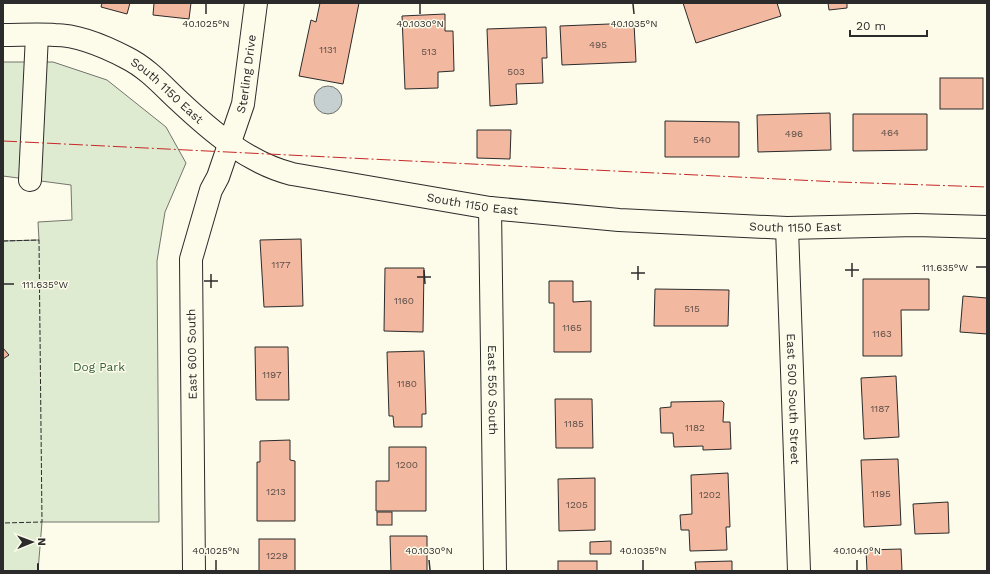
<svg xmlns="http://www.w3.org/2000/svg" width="990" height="574" font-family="'Work Sans',sans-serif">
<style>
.green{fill:#deebd1;stroke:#74746e}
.water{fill:#c7d0d0;stroke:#74746e}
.building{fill:#f2b8a0;stroke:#2b2b2b}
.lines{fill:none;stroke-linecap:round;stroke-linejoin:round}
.minor-casing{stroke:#2b2b2b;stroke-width:24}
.minor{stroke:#fdfbea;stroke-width:22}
.fence{stroke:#2b2b2b;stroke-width:1;stroke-dasharray:5 2;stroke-linecap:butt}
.wall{stroke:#2b2b2b;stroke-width:2}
.power{stroke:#c62828;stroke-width:1;stroke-dasharray:14 3 2 3;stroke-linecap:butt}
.ticks{fill:none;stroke:#2b2b2b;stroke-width:1.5}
.labels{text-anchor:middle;stroke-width:3;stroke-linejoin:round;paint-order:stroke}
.number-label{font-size:10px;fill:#5d4e48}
.street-label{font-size:12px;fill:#2b2b2b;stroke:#fdfbea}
.park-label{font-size:12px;fill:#34623c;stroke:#fdfbea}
.ticks-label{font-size:10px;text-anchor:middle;fill:#2b2b2b;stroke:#fdfbea;stroke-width:3;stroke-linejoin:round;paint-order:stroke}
</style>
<rect width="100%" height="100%" fill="#fdfbea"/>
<polygon class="green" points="3,62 53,62 107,80 166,127 186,163 165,212 157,261 159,522 42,522 38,571 3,571 3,241 39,240 38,222 72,220 71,185 3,176"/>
<circle class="water" cx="328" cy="100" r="14"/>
<g class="building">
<polygon points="102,3 130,3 127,14 101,7"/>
<polygon points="154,3 191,3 189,19 153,15"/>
<polygon points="320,3 359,3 343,84 299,76 311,20 316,22"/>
<polygon points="683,3 777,3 781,16 696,43"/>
<polygon points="828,3 847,3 847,8 829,10"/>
<polygon points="445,14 445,31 453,31 454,71 438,72 438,88 405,89 402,16"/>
<polygon points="634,23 636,62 562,65 560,26"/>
<polygon points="546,27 547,58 542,58 543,83 516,84 517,104 490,106 487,29"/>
<rect x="940" y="78" width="43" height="31"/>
<polygon points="830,113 831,150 758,152 757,115"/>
<polygon points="853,114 927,114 927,150 853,151"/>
<polygon points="665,121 739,122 739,157 665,157"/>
<polygon points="477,130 511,130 510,159 477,158"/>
<polygon points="301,239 303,306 264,307 260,240"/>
<polygon points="385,268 424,268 423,332 384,331"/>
<polygon points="863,279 929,279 929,310 901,310 902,356 863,356"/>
<polygon points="549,281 573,281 573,302 591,301 591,352 554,352 554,303 549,303"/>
<polygon points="655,289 729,290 728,326 654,326"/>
<polygon points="963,296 987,298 987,334 960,332"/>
<polygon points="255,347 288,347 289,400 256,400"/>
<polygon points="3,348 9,355 3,359"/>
<polygon points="424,351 426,414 422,414 422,427 394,427 393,416 389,416 387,352"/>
<polygon points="896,376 899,437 864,439 861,378"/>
<polygon points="555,399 592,399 593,448 556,448"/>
<polygon points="722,401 724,403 723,422 730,422 731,449 703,450 703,446 674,447 673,433 661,433 660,408 671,407 671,402"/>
<polygon points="290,440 290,460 295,461 295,521 257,521 257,462 260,462 260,441"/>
<polygon points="389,447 426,447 426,511 376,511 376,481 389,481"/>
<polygon points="898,459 901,525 864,527 861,460"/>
<polygon points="728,473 730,527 726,527 727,550 690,551 689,530 681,530 680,515 692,514 691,475"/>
<polygon points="595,478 595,530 559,531 558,479"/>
<polygon points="948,502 949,533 915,534 913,504"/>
<rect x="377" y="512" width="15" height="13"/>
<polygon points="390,536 427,536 427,571 391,571"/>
<rect x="259" y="539" width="36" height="32"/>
<polygon points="611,541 611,554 590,554 590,542"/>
<polygon points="901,549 902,571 867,571 866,550"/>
<rect x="558" y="561" width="39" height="10"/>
<polygon points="732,561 732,571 696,571 695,562"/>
</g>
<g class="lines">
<g class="minor-casing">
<g id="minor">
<path id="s1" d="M3 35C20 35 38 34 55 35 79 35 106 47 127 58 147 68 162 85 178 100 211 131 248 163 292 174L490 208 619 220 787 228 916 225 987 227"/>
<polyline points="30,180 37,35"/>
<path id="s2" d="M490 208 495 571"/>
<path id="s3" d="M787 228 799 571"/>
<path id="s4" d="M194 571 191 259 211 190 218 177 243 104 256 3"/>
</g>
</g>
<use href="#minor" class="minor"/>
<polyline class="fence" points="3,241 39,240 42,522 3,523"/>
<polyline class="wall" points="38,564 38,571"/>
<polyline class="power" points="3,141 839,182 987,187"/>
</g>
<path class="ticks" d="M206 4V14M420 4V14M633 4 634 14M852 263V277M638 266V280M976 267H986M424 270 425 284M845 270H859M631 273H645M211 274V288M417 277H431M204 281H218M4 284H14M216 560V570M429 560 430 570M643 560V570M857 560V570"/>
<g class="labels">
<g class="number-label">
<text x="598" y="48">495</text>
<text x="328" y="53">1131</text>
<text x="429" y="55">513</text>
<text x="516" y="75">503</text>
<text x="890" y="136">464</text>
<text x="794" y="137">496</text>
<text x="702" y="143">540</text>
<text x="281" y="268">1177</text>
<text x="404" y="304">1160</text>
<text x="692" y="312">515</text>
<text x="572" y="331">1165</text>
<text x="882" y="337">1163</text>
<text x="272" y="378">1197</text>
<text x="407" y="387">1180</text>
<text x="880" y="412">1187</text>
<text x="574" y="427">1185</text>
<text x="695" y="431">1182</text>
<text x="407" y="468">1200</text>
<text x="276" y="495">1213</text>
<text x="881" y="497">1195</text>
<text x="710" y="498">1202</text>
<text x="577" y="508">1205</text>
<text x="277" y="559">1229</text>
</g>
<g class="street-label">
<text dy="4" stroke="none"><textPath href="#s4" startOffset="506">Sterling Drive</textPath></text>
<text dy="4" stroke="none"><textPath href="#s1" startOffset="180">South 1150 East</textPath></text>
<text dy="4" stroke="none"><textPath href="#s1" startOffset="515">South 1150 East</textPath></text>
<text dy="4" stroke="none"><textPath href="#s1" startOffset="839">South 1150 East</textPath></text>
<text transform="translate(192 354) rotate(-91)" y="4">East 600 South</text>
<text dy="4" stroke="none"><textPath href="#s2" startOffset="182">East 550 South</textPath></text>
<text dy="4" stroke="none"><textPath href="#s3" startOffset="171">East 500 South Street</textPath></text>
</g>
<g class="park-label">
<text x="99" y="371">Dog Park</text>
</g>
</g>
<g class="ticks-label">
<text x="206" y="27">40.1025°N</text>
<text x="420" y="27">40.1030°N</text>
<text x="634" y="27">40.1035°N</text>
<text x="945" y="271">111.635°W</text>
<text x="45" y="288">111.635°W</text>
<text x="216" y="554">40.1025°N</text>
<text x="429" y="554">40.1030°N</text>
<text x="643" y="554">40.1035°N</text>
<text x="857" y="554">40.1040°N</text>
</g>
<rect width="990" height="574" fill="none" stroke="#2b2b2b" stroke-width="8"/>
<g transform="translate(32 542) rotate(89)" stroke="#fdfbea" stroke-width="3" paint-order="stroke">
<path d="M0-3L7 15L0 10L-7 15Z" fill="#2b2b2b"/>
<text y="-6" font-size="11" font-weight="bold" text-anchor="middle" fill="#2b2b2b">N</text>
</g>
<path d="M850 30v6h77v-6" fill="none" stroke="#2b2b2b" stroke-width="2"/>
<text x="856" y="30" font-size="12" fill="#2b2b2b" stroke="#fdfbea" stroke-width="3" paint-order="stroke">20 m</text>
</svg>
